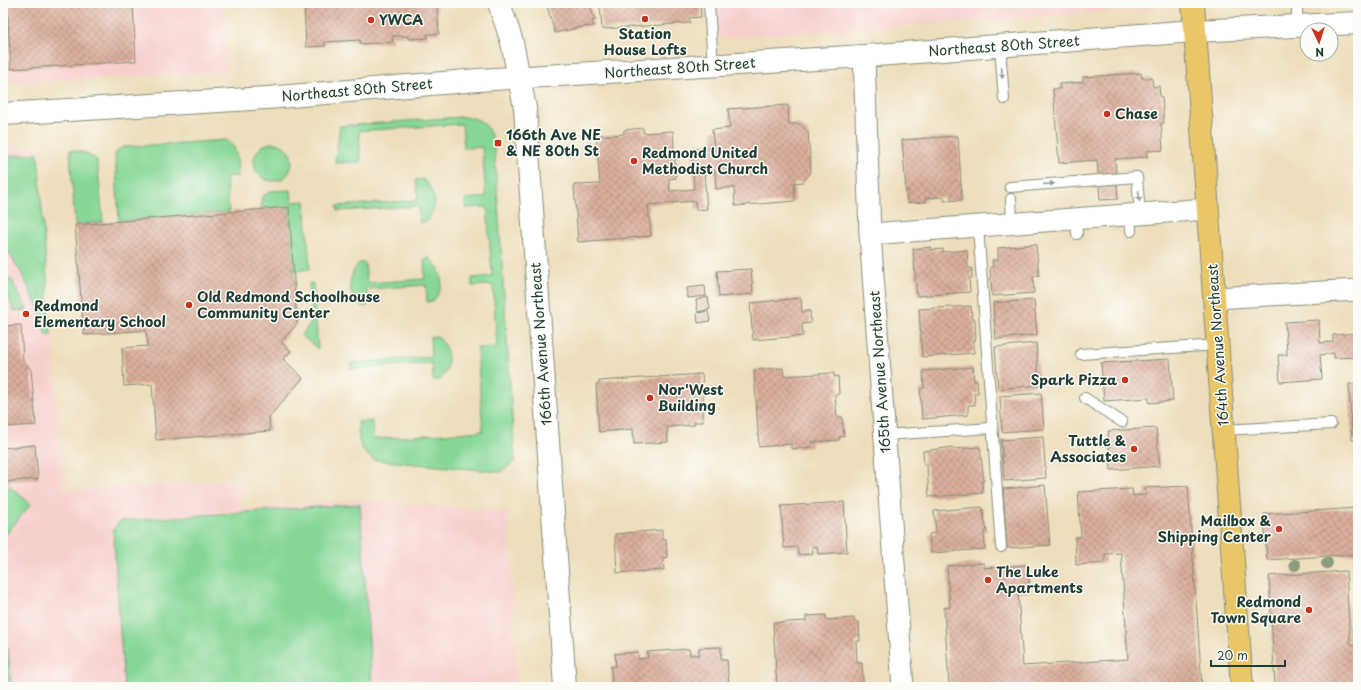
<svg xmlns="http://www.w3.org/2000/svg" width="1361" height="690" font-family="'Playpen Sans',sans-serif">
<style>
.built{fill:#f7d0cd}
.green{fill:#87d797;stroke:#538a66}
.park{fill:url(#park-tufts);stroke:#538a66}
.building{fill:url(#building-cross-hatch)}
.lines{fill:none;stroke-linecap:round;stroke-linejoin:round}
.service-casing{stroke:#868e78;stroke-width:12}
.minor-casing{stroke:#868e78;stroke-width:23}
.tertiary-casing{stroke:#868e78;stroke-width:24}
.primary-casing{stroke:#868e78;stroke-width:24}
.service{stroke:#fff;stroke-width:10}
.minor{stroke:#fff;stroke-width:21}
.tertiary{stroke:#fff;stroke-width:22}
.primary{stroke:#e9c769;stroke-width:22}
.tree{fill:#8a9b7f}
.oneway{fill:#8f9e9a}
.poi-dot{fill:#c8321e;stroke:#fdfcf7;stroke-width:1.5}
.labels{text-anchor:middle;stroke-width:3;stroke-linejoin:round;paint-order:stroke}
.poi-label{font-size:14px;font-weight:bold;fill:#1f3d34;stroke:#fdfcf7;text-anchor:start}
.street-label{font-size:14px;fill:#1f3d34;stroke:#fdfcf7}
</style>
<defs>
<pattern id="park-tufts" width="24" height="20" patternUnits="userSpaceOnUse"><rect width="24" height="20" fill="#87d797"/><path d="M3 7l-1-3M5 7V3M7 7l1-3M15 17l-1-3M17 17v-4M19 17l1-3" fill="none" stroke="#74b983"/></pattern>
<pattern id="building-cross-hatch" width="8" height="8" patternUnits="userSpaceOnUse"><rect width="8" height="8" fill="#dcae9c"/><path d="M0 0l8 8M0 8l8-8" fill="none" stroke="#b28f80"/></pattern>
</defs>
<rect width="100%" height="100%" fill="#fdfcf7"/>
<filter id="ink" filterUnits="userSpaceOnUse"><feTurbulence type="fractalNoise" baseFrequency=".025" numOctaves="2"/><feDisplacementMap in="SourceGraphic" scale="8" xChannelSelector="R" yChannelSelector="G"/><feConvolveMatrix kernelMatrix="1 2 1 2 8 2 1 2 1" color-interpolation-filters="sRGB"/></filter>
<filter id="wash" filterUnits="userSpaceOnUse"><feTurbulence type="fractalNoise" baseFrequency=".012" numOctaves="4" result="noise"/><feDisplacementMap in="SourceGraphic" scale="16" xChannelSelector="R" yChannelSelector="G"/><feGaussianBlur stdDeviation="0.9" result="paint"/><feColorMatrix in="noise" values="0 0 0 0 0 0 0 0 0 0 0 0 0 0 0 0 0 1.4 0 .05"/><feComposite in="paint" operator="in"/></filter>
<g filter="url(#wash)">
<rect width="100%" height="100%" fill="#eddebc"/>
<g class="built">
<polygon points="3,3 222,3 226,71 3,84"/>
<polygon points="705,3 1154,3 1155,9 708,39"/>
<polygon points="38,146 63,491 240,480 242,509 363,500 508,512 517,687 3,687 3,148"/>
</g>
<g class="green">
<path d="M460 117C481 117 487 123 494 143L515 461 501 472 375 460C357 450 359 441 358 422L372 421 373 439 483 431 477 348 497 347 493 285 472 286V278L492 276 487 207 466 208 465 199 486 197 482 147 464 148 462 124 359 131 361 162 335 163 340 126Z"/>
<path d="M226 140C239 146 237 163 238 176L226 177 229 212 119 221 115 154 118 150 123 147Z"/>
<circle cx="273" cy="162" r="19"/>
<polygon points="70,150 86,153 97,160 103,222 75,225"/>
<polygon points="38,154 51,335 46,335 38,308 22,274 3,244 3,156"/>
<path d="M423 179C437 192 438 208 426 222L420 223 418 206 338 211 337 206 418 200 416 180Z"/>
<polygon points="291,190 292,202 305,201 310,269 294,271 295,286 289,208 261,210 262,197 270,191"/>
<path d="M430 258C443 271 446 287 433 301L427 302 426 285 367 289 368 306H361C347 293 347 278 359 263H365L367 283 425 279 424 259Z"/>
<polygon points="11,279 27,310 14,311 5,289 3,289 3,282"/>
<polygon points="309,283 313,283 318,349 301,335 312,322"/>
<path d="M437 336C450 349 452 365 440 380H433L432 363 351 369V363L431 357 430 337Z"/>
<polygon points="3,481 31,504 3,538"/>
<polygon points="360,504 372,687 124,687 113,530 120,521"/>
</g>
<polygon class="park" points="8,648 11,687 3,687 3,649"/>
<g id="blocks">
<g class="building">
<polygon points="7,3 133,3 136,61 11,69"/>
<polygon points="304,3 440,3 440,6 437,6 439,34 427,34 428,38 408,39 408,36 392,36 393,42 360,44 360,40 325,42 325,46 306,47"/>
<polygon points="546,3 700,3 701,17 689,18 690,23 602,29 600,6 590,6 595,20 592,21 594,26 581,27 555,33"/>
<polygon points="1141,73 1142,78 1152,78 1153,87 1159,86 1160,97 1162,97 1164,123 1161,123 1163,150 1147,151 1147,157 1115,159 1118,199 1100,200 1097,160 1059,163 1053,89 1060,89 1059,84 1083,82 1083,77"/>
<polygon points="788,105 789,124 799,124 808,132 811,172 803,182 794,183 795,201 735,206 734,187 716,189 715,171 704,172 707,209 696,210 695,201 648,205 651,236 578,242 574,185 600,184 596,136 624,134 624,130 643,128 643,133 673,131 676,178 669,179 670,191 694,189 692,149 714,148 712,130 730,128 728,109"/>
<polygon points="958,136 962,200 944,201 944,197 925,198 926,202 907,203 902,140"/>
<polygon points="289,207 297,324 281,342 291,351 283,359 303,378 269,417 270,431 156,440 152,384 124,386 122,348 148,346 146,330 84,335 75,225"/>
<polygon points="1036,244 1039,276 1033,276 1034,293 992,296 990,267 993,267 992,260 998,260 998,248"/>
<polygon points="931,247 931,250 943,249 943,252 967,250 968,268 972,268 972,278 969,278 970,292 917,296 913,249"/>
<polygon points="751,269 753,294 719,297 717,271"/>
<polygon points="705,286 706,296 688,298 687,288"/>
<polygon points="708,297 710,309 698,312 696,300"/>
<polygon points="801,298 802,312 810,311 811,323 802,324 803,336 753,340 750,303"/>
<polygon points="1034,300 1037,335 996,339 993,303"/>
<polygon points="971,306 972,319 975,319 976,340 974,340 974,353 922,357 919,309"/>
<polygon points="708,311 710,321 698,323 697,313"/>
<polygon points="1319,320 1320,343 1333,342 1333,335 1357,333 1358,357 1334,358 1334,353 1320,355 1322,379 1280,382 1278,355 1287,355 1285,322"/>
<polygon points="21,325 23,362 31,369 36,425 3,427 3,326"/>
<polygon points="1036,343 1039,385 998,389 995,347"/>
<polygon points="1170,359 1173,401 1149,403 1149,398 1104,401 1101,363"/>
<polygon points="973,367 974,381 977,381 978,393 974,393 975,405 968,405 968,415 922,419 920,389 924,388 923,371"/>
<polygon points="783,368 784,376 834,373 834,377 838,376 839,394 835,395 837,417 842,417 844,436 839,437 839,440 811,442 812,447 791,449 791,444 759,447 754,370"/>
<polygon points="702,374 704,412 702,412 703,422 694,422 694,425 667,427 668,442 634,444 633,429 599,432 596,384 599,384 599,381"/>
<polygon points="1349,384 1358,384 1358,440 1352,440"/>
<polygon points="1041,393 1044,429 1002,432 1000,396"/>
<polygon points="1156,428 1160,466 1111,470 1108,431"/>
<polygon points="1043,437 1046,478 1004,481 1001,440"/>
<polygon points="35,445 38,479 3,482 3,448"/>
<polygon points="953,447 953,449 980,447 984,481 982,481 983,493 929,497 927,465 924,465 923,451"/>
<polygon points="1045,485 1050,545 1007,548 1003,489"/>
<polygon points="1188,486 1202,687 949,687 944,608 950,607 947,566 984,563 984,568 1028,565 1030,592 1018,593 1023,666 1128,659 1121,553 1105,554 1105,563 1076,565 1075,537 1081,537 1078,492 1132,489 1133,496 1146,495 1145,488"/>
<polygon points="844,502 847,552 818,554 817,546 812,547 813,554 798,555 797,547 784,548 781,506"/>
<polygon points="982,507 987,532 984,532 985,549 931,553 929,534 936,533 934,511"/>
<polygon points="1358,508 1358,554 1267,560 1264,514"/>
<polygon points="662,530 662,540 666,539 667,557 663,558 664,570 617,573 615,534"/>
<polygon points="1346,571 1350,643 1358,649 1358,687 1275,687 1269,576"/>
<polygon points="826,615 826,620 854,618 855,622 859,622 860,641 856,641 857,663 862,663 863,683 858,683 859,686 840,687 777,687 773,623 806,621 806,616"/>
<polygon points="721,647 721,660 727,660 729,687 612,687 611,667 616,666 615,654 638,652 638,659 648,658 647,652 689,649 690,655 699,655 699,648"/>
</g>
</g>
</g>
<g filter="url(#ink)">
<use href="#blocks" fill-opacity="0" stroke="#868e78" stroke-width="1"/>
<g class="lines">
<g class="service-casing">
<g id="service">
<polyline points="709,3 713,66"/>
<polyline points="1297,3 1297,26"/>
<polyline points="1000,47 1004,99"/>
<polyline points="1010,187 1137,177 1140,215"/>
<polyline points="1011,199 1012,224"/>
<polyline points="1130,215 1131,231"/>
<polyline points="1076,219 1077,234"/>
<polyline points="978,226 1001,547"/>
<polyline points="1081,354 1218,345"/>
<polyline points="1085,398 1122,422"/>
<polyline points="1224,430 1331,424"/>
<polyline points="884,435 992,428"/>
</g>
</g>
<g class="minor-casing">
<g id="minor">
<polyline points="864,56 870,234 903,687"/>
<polyline points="870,234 1208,209"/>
<polyline points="1215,298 1358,290"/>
</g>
</g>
<g class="tertiary-casing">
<g id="tertiary">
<polyline points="499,3 512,42 525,108 565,687"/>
<polyline points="3,114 267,98 478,80 864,56 1194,31 1358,23"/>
</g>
</g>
<g class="primary-casing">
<polyline id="primary" points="1193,3 1242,687"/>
</g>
<use href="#service" class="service"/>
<use href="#minor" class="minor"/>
<use href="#tertiary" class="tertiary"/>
<use href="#primary" class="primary"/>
</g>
<g class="tree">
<circle cx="1327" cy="563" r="6"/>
<circle cx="1295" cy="565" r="6"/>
</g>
<defs><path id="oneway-solid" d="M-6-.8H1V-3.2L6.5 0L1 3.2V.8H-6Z"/></defs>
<g class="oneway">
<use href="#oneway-solid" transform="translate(1002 73) rotate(86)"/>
<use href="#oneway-solid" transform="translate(1049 184) rotate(-4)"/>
<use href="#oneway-solid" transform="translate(1139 196) rotate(86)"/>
</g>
</g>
<g class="poi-dot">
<circle cx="645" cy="19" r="4"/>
<circle cx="371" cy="20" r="4"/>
<circle cx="1107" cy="114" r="4"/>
<rect x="494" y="139" width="8" height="8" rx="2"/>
<circle cx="634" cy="161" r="4"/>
<circle cx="189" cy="305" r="4"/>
<circle cx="26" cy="314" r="4"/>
<circle cx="1125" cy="380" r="4"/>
<circle cx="650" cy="398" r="4"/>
<circle cx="1134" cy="449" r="4"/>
<circle cx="1279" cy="529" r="4"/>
<circle cx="988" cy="580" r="4"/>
<circle cx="1309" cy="610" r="4"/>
</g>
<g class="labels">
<g class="poi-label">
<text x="379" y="25">YWCA</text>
<text x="645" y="39" text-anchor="middle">Station<tspan x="645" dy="16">House Lofts</tspan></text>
<text x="1115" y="119">Chase</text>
<text x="506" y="140">166th Ave NE<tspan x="506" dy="16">&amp; NE 80th St</tspan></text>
<text x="642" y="158">Redmond United<tspan x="642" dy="16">Methodist Church</tspan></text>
<text x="197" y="302">Old Redmond Schoolhouse<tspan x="197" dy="16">Community Center</tspan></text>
<text x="34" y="311">Redmond<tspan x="34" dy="16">Elementary School</tspan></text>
<text x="1117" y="385" text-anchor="end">Spark Pizza</text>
<text x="658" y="395">Nor'West<tspan x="658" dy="16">Building</tspan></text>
<text x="1126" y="446" text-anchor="end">Tuttle &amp;<tspan x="1126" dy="16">Associates</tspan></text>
<text x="1271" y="526" text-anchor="end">Mailbox &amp;<tspan x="1271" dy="16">Shipping Center</tspan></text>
<text x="996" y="577">The Luke<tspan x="996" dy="16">Apartments</tspan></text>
<text x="1301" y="607" text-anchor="end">Redmond<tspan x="1301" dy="16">Town Square</tspan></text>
</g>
<g class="street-label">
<text transform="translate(1004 46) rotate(-4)" y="5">Northeast 80th Street</text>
<text transform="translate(680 68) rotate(-4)" y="5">Northeast 80th Street</text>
<text transform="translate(357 90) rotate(-5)" y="5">Northeast 80th Street</text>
<text transform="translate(541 344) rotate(-94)" y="5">166th Avenue Northeast</text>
<text transform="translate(1218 345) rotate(-94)" y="5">164th Avenue Northeast</text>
<text transform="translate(880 372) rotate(-94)" y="5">165th Avenue Northeast</text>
</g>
</g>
<rect width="1361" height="690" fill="none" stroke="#fdfcf7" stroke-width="16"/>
<g transform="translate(1319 42) rotate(176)"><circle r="19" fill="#fdfcf7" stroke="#a4b0a9"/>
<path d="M0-3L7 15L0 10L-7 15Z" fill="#c8321e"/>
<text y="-6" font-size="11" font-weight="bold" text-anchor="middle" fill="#1f3d34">N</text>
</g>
<path d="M1211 660v6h74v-6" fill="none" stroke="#1f3d34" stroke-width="2"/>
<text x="1217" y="660" font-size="12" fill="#1f3d34" stroke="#fdfcf7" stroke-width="3" paint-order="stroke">20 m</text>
</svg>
